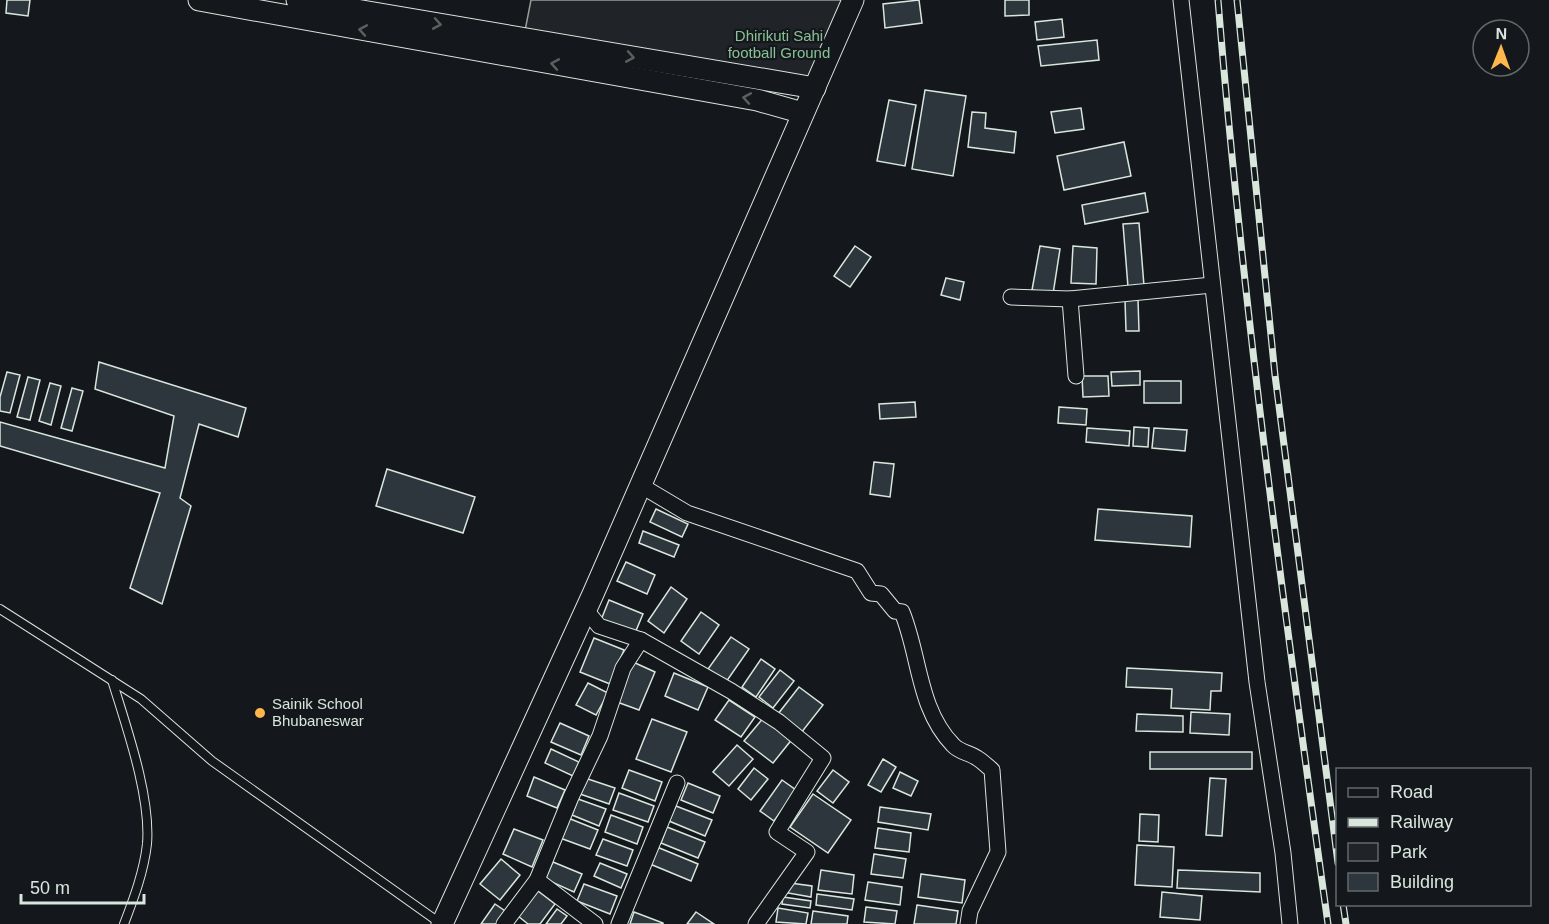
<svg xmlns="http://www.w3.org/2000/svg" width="1549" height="924" font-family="Helvetica,sans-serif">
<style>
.green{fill:#202428;stroke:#939e99;stroke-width:1.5}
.building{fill:#2c363c;stroke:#d8e6dc;stroke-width:1.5}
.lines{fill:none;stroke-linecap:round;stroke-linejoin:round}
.lane-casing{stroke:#d8e6dc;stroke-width:10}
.street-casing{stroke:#d8e6dc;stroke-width:17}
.secondary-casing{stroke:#d8e6dc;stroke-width:23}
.lane{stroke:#14181c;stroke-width:8}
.street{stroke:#14181c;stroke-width:15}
.secondary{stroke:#14181c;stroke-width:21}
.rail-casing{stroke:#d8e6dc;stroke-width:7}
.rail{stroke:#14181c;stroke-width:4.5;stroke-dasharray:14;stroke-linecap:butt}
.oneway{stroke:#59605f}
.poi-dot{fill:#ffb74d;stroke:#14181c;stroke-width:2}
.labels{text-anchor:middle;stroke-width:4.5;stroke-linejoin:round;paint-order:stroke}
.park-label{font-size:15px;fill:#8ac095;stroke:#14181c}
.poi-label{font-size:15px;fill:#d8e6dc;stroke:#14181c;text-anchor:start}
</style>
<rect width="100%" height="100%" fill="#14181c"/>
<polygon class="green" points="531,0 848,0 804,93 523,41"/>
<g class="building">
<polygon points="7,0 30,0 28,16 6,13"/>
<polygon points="919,0 922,23 885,28 883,4"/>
<polygon points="1005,0 1029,0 1029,15 1005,16"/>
<polygon points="1062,19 1064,37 1037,40 1035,22"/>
<polygon points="1097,40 1099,60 1041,66 1038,46"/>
<polygon points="925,90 966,96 953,176 912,169"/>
<polygon points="889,100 916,105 905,166 877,161"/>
<polygon points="1081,108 1084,129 1055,133 1051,112"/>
<polygon points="972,112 986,113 985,128 1016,132 1014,153 968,147"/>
<polygon points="1124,142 1131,176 1064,190 1057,156"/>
<polygon points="1145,193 1148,212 1085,224 1082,205"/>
<polygon points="1139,223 1144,286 1128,287 1123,224"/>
<polygon points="855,246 871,257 850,287 834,276"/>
<polygon points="1040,246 1060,249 1053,294 1032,290"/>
<polygon points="1073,246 1097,248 1096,284 1071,283"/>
<polygon points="946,278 964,282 960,300 941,295"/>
<polygon points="1138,299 1139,331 1126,331 1125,300"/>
<polygon points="99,362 246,408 238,437 199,424 180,498 191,506 162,604 130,588 160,493 0,446 0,422 165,468 174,416 95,389"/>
<polygon points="1140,371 1140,385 1112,386 1111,372"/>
<polygon points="7,372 20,375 10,413 0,411 0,397"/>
<polygon points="1082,376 1108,376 1109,396 1083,397"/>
<polygon points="28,377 40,380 30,420 17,417"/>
<rect x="1144" y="381" width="37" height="22"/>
<polygon points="50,383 61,386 51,425 39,421"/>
<polygon points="72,388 83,391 72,431 61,428"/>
<polygon points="915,402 916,417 880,419 879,404"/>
<polygon points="1059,407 1087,409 1086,425 1058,423"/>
<polygon points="1134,427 1149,428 1148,447 1133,446"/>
<polygon points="1087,428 1130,431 1129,446 1086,442"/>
<polygon points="1154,428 1187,430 1185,451 1152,448"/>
<polygon points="874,462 894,464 890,497 870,494"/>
<polygon points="387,469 475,497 463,533 376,506"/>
<polygon points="656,509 688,524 682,537 650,522"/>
<polygon points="1098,509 1192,516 1190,547 1095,540"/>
<polygon points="643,531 679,545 674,557 639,543"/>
<polygon points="626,562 655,575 647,594 617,581"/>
<polygon points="671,587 687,599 664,633 648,621"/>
<polygon points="609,600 643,614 635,633 601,620"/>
<polygon points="701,612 719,625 699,654 681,641"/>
<polygon points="731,637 749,649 726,682 708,669"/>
<polygon points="594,638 624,650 610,684 580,672"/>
<polygon points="761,659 775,669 756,697 742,687"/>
<polygon points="633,662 655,672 639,710 617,702"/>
<polygon points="1127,668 1222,673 1221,691 1211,691 1210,710 1171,708 1172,689 1126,687"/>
<polygon points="780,670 794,681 773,708 759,697"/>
<polygon points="674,673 708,687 698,710 665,696"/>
<polygon points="588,683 608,693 596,715 576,705"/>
<polygon points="799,687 823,705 801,733 778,714"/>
<polygon points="729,700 755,717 741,737 715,720"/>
<polygon points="1191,712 1230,714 1229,735 1190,733"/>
<polygon points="1137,714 1183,716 1183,732 1136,731"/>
<polygon points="765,716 793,738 773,763 744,741"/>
<polygon points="652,719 687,732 671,772 636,759"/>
<polygon points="560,723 589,736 581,755 551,742"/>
<polygon points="737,745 753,759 729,786 713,772"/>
<polygon points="551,749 579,762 573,776 545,763"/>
<rect x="1150" y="752" width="102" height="17"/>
<polygon points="883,759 896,767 881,792 868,785"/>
<polygon points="754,768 768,779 751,800 738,789"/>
<polygon points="629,770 662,782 655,801 622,788"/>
<polygon points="833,770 849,782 833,803 817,791"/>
<polygon points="900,772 918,781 911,796 893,788"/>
<polygon points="534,777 565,790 557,808 527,796"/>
<polygon points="585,778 615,788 609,804 580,794"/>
<polygon points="1210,778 1226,779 1222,836 1206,835"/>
<polygon points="782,780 796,790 774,821 760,811"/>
<polygon points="688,783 720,796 713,813 681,800"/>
<polygon points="619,793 654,806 648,822 613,810"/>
<polygon points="813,794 851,820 828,853 790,827"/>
<polygon points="578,799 606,809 599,826 572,815"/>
<polygon points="676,806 712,820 705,836 669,821"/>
<polygon points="880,807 931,814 928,830 878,822"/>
<polygon points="1140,814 1159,815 1158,842 1139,841"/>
<polygon points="611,815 643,827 637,844 605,832"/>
<polygon points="568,818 598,830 590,849 560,838"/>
<polygon points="667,827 705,842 698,858 661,843"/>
<polygon points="878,828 911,833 909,852 875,848"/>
<polygon points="514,829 543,840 532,867 503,854"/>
<polygon points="603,839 633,850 627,866 596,855"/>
<polygon points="1137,845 1174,847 1172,887 1135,885"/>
<polygon points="657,847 698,864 691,881 650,864"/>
<polygon points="874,854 906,859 903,878 871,874"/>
<polygon points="501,859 520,875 500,900 480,884"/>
<polygon points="553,862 582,874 574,892 545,879"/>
<polygon points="600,863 627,874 621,888 594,876"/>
<polygon points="821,870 854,875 852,894 818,890"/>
<polygon points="1178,870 1260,873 1260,892 1177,888"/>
<polygon points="921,874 965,880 962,903 918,897"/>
<polygon points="868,882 902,887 900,905 865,900"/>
<polygon points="790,883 812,886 811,897 788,893"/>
<polygon points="584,884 617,896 610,914 577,901"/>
<polygon points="538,891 555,904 540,924 528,924 518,916"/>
<polygon points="1162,892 1202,896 1200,920 1160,917"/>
<polygon points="817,894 854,899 852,910 816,905"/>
<polygon points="783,897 811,901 810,908 782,904"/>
<polygon points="495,904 508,913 500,924 481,924"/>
<polygon points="917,905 958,911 956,924 914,924"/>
<polygon points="866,907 897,911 895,924 864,922"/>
<polygon points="778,908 808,913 806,924 776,922"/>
<polygon points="557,909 567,916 561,924 546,924"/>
<polygon points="813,911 848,916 847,924 811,924"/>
<polygon points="634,912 663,923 663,924 630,924"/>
<polygon points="696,912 714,924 687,924"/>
</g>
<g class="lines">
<g class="lane-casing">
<g id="lane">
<polyline points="0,609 141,699 212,761 440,923"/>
<path d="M112 680C126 726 151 796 147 844 144 871 134 898 124 924"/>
</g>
</g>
<g class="street-casing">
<g id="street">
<polyline points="1181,0 1257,682 1283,853 1290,924"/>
<polyline points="1011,297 1070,299 1212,285"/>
<polyline points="1070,299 1076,376"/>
<path d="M640 485 687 513 857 571 871 593 881 594 895 611 902 612C920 656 918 709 953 745 959 752 970 753 977 758 982 761 987 766 992 770L998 852 970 911 968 924"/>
<polyline points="586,610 599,626 641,640 731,691 779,722 823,758 777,832 807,852 756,924"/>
<polyline points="537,880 595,924"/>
<polyline points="504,924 537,880 571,797 600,736 623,668 641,640"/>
<polyline points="619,924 677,783"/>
</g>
</g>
<g class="secondary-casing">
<g id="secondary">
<polyline points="199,0 757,100 803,113"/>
<polyline points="297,0 815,88"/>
<polyline points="442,924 593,594 853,0"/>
</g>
</g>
<use href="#lane" class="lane"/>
<use href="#street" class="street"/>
<use href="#secondary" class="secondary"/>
<g class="rail-casing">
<g id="rail">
<path d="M1218 0C1243 309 1285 617 1328 924"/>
<polyline points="1237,0 1275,375 1338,863"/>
<polyline points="1343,904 1346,924"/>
</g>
</g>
<use href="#rail" class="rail"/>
</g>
<defs><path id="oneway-chevron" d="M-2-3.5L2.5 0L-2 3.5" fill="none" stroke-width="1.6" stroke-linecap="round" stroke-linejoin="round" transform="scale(1.5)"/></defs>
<g class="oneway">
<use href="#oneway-chevron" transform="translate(437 24) rotate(10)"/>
<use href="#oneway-chevron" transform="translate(363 30) rotate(-170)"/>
<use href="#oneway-chevron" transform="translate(630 57) rotate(10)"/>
<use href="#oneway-chevron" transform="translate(555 64) rotate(-170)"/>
<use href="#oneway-chevron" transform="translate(747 98) rotate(-170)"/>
</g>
<circle class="poi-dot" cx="260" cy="713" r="6"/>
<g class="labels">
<g class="park-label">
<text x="779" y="41">Dhirikuti Sahi<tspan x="779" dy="17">football Ground</tspan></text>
</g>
<g class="poi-label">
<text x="272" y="709">Sainik School<tspan x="272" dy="17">Bhubaneswar</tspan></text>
</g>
</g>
<rect x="1336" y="768" width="195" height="138" fill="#14181c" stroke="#626a69" stroke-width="1.5"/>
<rect x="1348" y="788" width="30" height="9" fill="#14181c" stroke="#626a69" stroke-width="1.5"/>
<text x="1390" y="798" font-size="18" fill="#d8e6dc">Road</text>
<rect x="1348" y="818" width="30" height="9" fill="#d8e6dc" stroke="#626a69" stroke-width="1.5"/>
<text x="1390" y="828" font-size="18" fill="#d8e6dc">Railway</text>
<rect x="1348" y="843" width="30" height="18" fill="#202428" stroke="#626a69" stroke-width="1.5"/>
<text x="1390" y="858" font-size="18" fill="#d8e6dc">Park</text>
<rect x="1348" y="873" width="30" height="18" fill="#2c363c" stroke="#626a69" stroke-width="1.5"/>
<text x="1390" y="888" font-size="18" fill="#d8e6dc">Building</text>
<g transform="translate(1501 48) rotate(1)"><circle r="28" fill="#14181c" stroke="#626a69" stroke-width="1.5"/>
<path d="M0-4.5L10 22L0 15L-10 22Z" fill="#ffb74d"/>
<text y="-9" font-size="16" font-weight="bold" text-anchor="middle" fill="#d8e6dc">N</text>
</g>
<path d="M21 894v9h123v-9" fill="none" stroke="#d8e6dc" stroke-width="3"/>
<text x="30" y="894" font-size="18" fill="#d8e6dc" stroke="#14181c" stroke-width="4.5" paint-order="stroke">50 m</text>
</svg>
